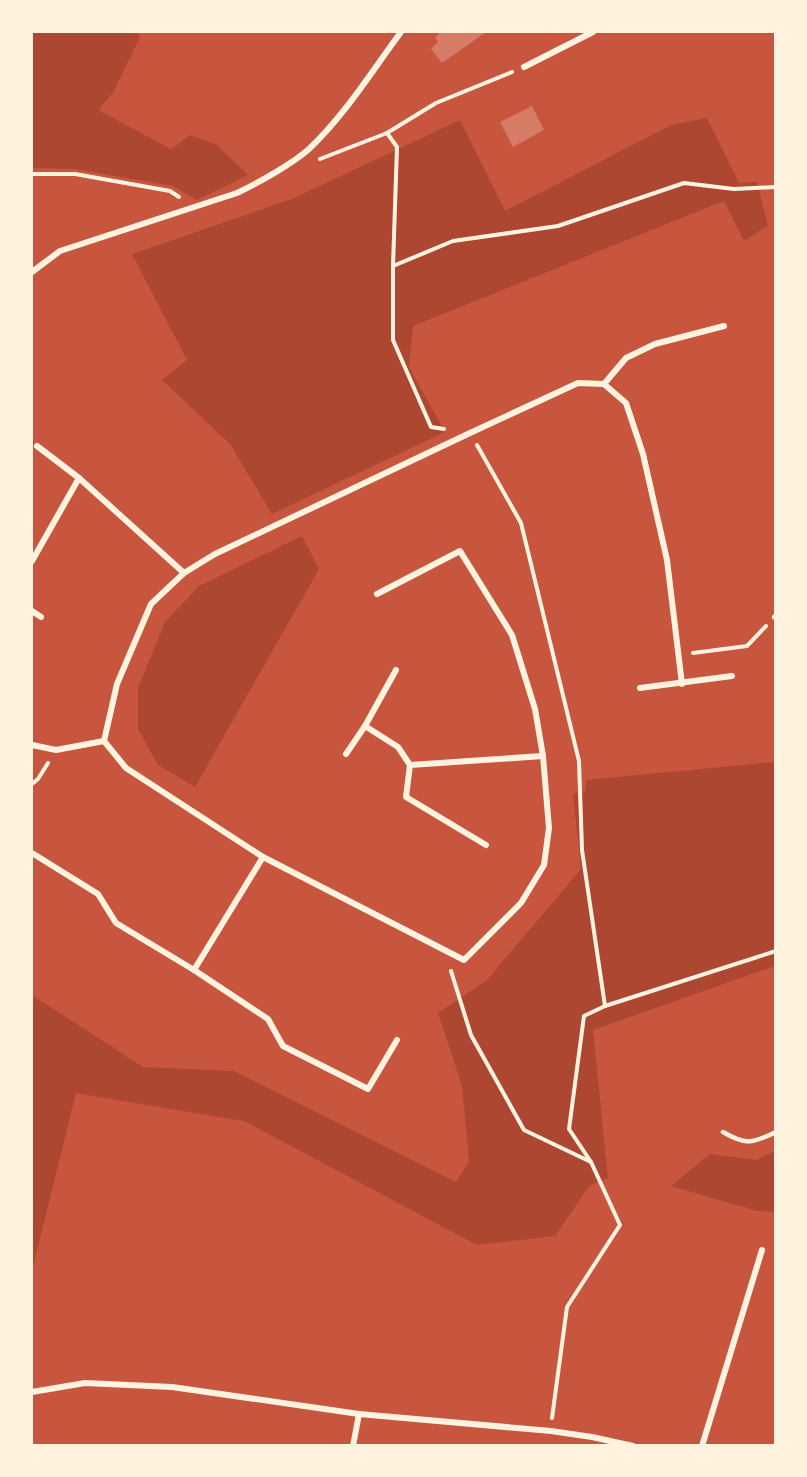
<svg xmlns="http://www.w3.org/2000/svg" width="807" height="1477" font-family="'DejaVu Sans',sans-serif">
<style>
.green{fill:#ae4732}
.building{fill:#d67c66}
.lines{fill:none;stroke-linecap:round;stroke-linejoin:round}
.path{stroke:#fff3e0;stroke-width:4}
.service{stroke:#fff3e0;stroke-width:4.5}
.minor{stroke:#fff3e0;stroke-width:6}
</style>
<rect width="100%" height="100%" fill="#c8553d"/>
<g class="green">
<polygon points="32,32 137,32 140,37 113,93 98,110 171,149 190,135 217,145 248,175 197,200 173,186 74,169 32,168"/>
<polygon points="707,118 739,183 757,182 768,226 744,241 724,201 413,326 409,367 445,432 272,514 230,444 162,380 187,360 132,254 292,199 460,120 505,211 671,125"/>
<polygon points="302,536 319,569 195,787 158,765 138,729 138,688 165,622 199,586"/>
<polygon points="775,762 775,966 593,1030 608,1178 589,1186 555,1236 477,1245 244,1121 76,1093 32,1271 32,995 143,1067 234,1071 456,1182 469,1161 462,1086 438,1013 487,980 581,869 573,794 585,792 586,780"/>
<polygon points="775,1151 775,1212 757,1211 671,1186 710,1154 756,1160"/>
</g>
<g class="building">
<polygon points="440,32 486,32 442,63 431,49 438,42 435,38"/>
<polygon points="532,106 544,130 513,147 500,122"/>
</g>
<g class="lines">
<g class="path">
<polyline points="387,133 397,147 393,266 393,340 431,427 444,429"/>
<polyline points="320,159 387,133 436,103 512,72"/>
<polyline points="32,174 75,174 170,191 179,197"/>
<polyline points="393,266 453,241 558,226 684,183 734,189 776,187"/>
<polyline points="477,445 521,523 579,761 582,850 605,1006"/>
<polyline points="693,653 747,646 766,626"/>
<polyline points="32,784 38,779 48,763"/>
<polyline points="451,971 471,1035 524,1130 591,1162"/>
<polyline points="552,1418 567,1307 620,1225 591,1162 569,1129 584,1016 605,1006 776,951"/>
</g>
<path class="service" d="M723 1132C745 1145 752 1144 776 1132"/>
<g class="minor">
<polyline points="524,67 593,32"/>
<path d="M32 272 60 251 237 193C258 183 292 164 309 149 345 115 372 71 401 32"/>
<polyline points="604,384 626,358 655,344 724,326"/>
<polyline points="37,446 79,478 184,573"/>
<polyline points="32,561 79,478"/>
<polyline points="32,611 41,617"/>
<polyline points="775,617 776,616"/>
<polyline points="640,688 732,676"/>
<polyline points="365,726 398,747 410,765 406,797 486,845"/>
<polyline points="104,741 126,768 263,857 464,960 521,903 544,865 549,828 543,756 535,709 512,635 460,551 377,594"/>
<polyline points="104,741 117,684 151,604 184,573 215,554 470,433 578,383 604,384 626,403 643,454 667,560 682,684"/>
<polyline points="32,745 56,750 104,741"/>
<polyline points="346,754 365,726 396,670"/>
<polyline points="410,765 543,756"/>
<polyline points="32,853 98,894 116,923 194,970 268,1019 283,1046 368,1089 397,1040"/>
<polyline points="194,970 263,857"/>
<polyline points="32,1392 85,1383 172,1387 359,1414 551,1431 592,1437 633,1446"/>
<polyline points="353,1446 359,1414"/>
<polyline points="702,1446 762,1250"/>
</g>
</g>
<rect width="807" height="1477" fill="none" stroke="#fff3e0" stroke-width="66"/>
</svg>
